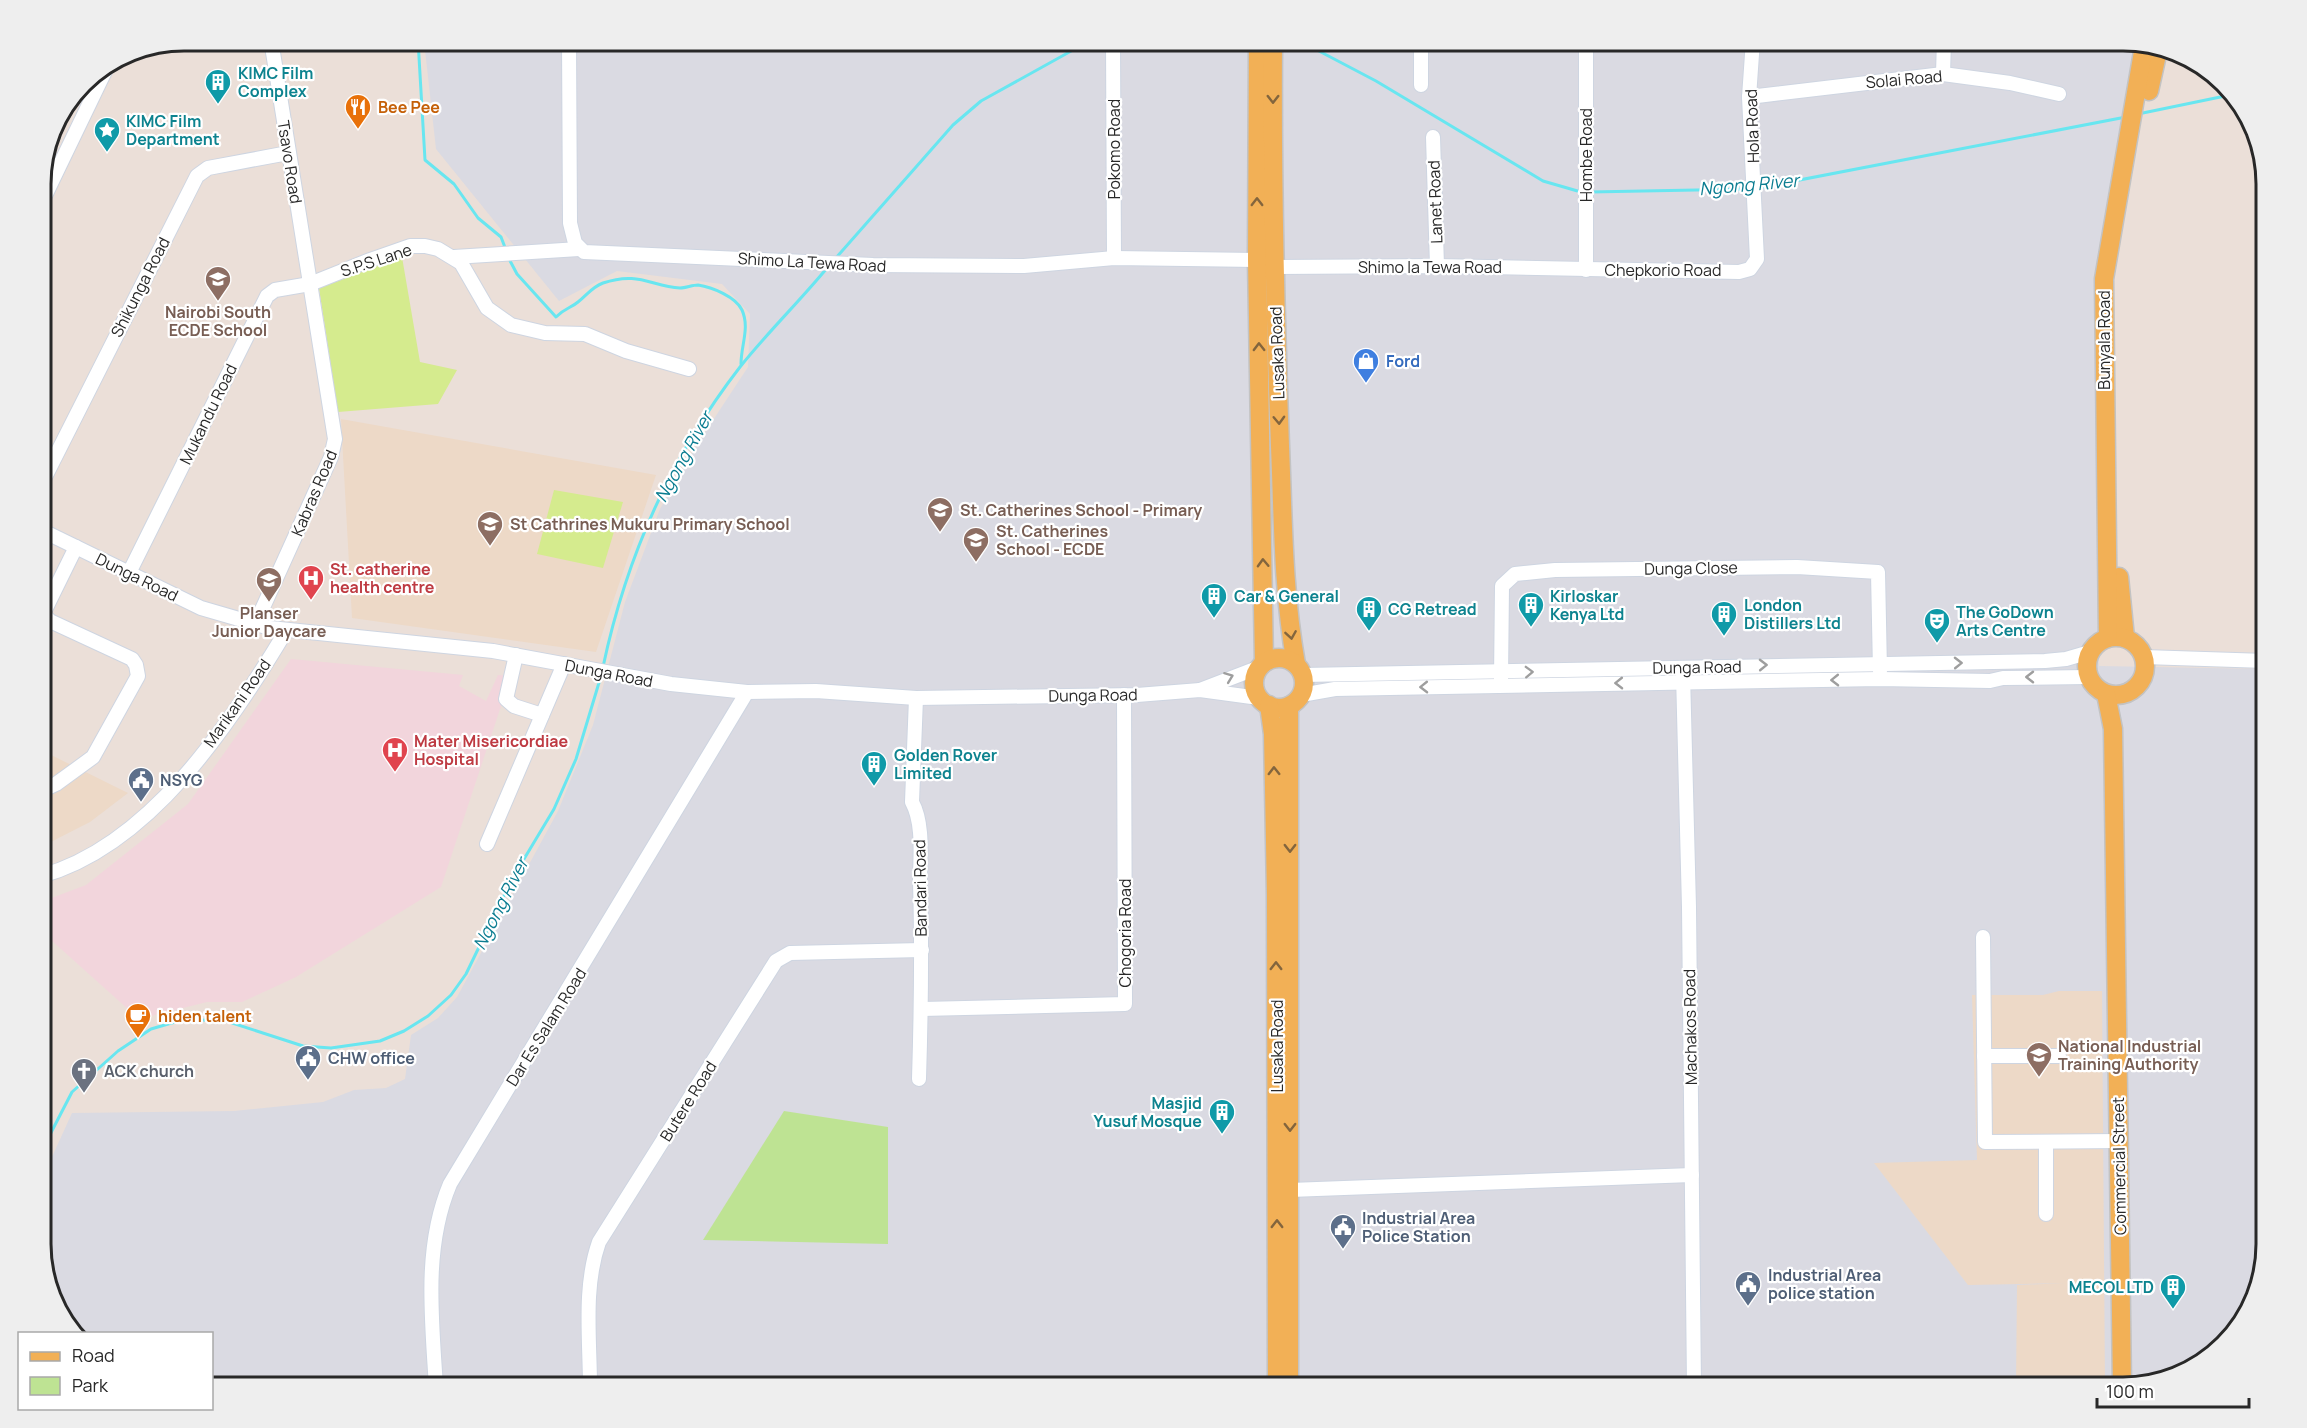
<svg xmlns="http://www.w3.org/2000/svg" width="2307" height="1428" font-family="Manrope,sans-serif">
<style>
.industrial{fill:#dadae2}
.education{fill:#edd9c7}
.medical{fill:#f2d5dc}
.green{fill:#bee393}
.pitch{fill:#d5eb8e}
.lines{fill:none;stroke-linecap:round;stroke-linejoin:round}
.stream{stroke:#68e6f0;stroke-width:3}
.minor-casing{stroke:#ced5e1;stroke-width:16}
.major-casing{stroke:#c3c3c3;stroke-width:21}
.minor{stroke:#fff;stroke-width:14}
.major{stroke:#f2b056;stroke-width:18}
.oneway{stroke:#83653d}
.oneway2{stroke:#9e9e9e}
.labels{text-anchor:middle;stroke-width:4.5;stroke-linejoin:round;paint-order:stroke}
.culture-label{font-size:16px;font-weight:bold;fill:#0d838f;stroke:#fff;text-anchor:start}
.street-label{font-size:16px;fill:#282828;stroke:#fff}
.food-label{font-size:16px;font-weight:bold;fill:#c56008;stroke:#fff;text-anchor:start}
.education-label{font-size:16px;font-weight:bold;fill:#785e54;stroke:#fff;text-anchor:start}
.shop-label{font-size:16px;font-weight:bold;fill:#366cbe;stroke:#fff;text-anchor:start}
.health-label{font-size:16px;font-weight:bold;fill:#be3a42;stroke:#fff;text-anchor:start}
.service-label{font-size:16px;font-weight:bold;fill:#4e5e75;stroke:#fff;text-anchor:start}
.worship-label{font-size:16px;font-weight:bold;fill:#5b616d;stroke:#fff;text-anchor:start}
.water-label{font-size:18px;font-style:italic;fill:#0b7d91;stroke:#fff}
.rim{fill:none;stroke:#282828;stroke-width:3}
</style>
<rect width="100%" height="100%" fill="#ebdfd8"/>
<polygon class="industrial" points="2123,40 2140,45 2095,282 2099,666 2266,669 2266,1245 2247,1316 2195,1368 2124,1387 212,1387 212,1334 77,1333 60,1316 41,1253 41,1181 72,1113 234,1111 323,1102 354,1090 386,1088 405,1079 411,1035 438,1018 457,997 558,811 593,725 625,602 660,509 700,440 748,367 750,314 722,284 617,271 559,301 436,149 424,41"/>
<g class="education">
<polygon points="341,419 656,475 596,652 352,618"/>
<polygon points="41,750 128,793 90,822 41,847"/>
<polygon points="2059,991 2102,991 2105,1387 2016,1387 2017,1285 2065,1283 1968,1285 1874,1163 1977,1160 1972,995 2043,995"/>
</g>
<polygon class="medical" points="291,659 463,675 459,686 486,701 498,675 511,676 441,887 296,977 242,1002 207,1002 139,1019 41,931 41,902 86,885 188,804"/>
<polygon class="green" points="784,1111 888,1127 888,1244 703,1240"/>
<g class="pitch">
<polygon points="402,257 420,362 457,370 438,404 338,412 319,288"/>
<polygon points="554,490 623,502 603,568 537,554"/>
</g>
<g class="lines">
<g class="stream">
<polyline points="418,40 425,160 454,184 478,218 501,237 506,250"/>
<polyline points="1298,40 1376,81 1543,181 1581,192"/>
<polyline points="2138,114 2230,95"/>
<polyline points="1758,188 2126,117"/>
<polyline points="1590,192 1749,189"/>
<path d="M508 257 517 274 556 317C565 308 571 308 578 302 587 295 592 287 603 283 638 271 651 286 680 288 686 288 692 285 698 285 712 287 736 297 742 310 750 328 741 345 741 364"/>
<polyline points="835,259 953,125 981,101 1091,40"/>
<path d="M603 667C626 558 672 455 740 367 767 333 799 302 827 268"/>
<polyline points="41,1152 72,1092 118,1051 151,1029 175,1022 220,1019 303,1046 331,1048 380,1041 404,1031 428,1016 451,995 466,974 512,879 554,809 576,759 601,676"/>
</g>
<g class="minor-casing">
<g id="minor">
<polyline points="569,40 570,223 575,243 584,252 873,265 1024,266 1114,258 1257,260"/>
<polyline points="1113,40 1114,258"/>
<polyline points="1421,40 1421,85"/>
<polyline points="1586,40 1586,270"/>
<polyline points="1943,74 1944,40"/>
<polyline points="1749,97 1943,74 2010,83 2059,94"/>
<polyline points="1433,137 1437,266"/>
<polyline points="41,204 108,65"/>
<polyline points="454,257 579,249"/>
<polyline points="1274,267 1437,266 1739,272 1750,269 1757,259 1749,97 1753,40"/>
<polyline points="41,485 197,176 208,168 288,153"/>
<polyline points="41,530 201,608 270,628 493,651 671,684 747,692 816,691 916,698 1137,695 1200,690 1259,698"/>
<polyline points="129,573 267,296 275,290 310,284 370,260 410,246 425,246 438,249 461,263 487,308 511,325 545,333 585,334 626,351 689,369"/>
<polyline points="255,625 331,457 335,439 271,40"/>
<polyline points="516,655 506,699 514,706 542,715"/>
<polyline points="2144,657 2266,661"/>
<polyline points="1683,674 1689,907 1694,1387"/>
<polyline points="1303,675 2045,661 2066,659 2090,652"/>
<polyline points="1501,680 1502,586 1515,574 1555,570 1797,567 1878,572 1880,671"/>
<polyline points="1200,690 1260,667"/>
<polyline points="1301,695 1335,689 1880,679 1990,681 2003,678 2088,677"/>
<path d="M916 698 912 802C924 824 920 857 920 882 922 948 921 1014 919 1079"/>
<polyline points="41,791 56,784 93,757 138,676 136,665 132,659 50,621 43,614 76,547"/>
<polyline points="487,844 564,664"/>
<path d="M41 876C150 846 231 723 286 631"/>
<polyline points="1983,937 1985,1142 2119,1141"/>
<polyline points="922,1009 1125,1004 1124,695"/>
<polyline points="1984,1056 2059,1056"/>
<polyline points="2046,1142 2046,1214"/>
<polyline points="1290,1190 1692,1175"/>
<path d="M436 1387C432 1320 423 1248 450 1184L747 692"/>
<path d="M590 1387C590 1340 583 1287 599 1242L776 961 790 953 922 950"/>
</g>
</g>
<g class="major-casing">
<g id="major">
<polyline points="1258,40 1257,260 1264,663"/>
<path d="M1273 40C1272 176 1275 311 1280 446 1283 519 1283 592 1296 664"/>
<polyline points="2149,91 2158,50"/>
<polyline points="2119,577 2125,638"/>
<circle cx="2116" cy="666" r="29"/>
<polyline points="2108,638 2104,279 2144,46"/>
<circle cx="1279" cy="683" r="25"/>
<polyline points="2106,694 2113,729 2122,1387"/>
<polyline points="1269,705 1273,734 1276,894 1277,1387"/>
<polyline points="1289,706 1289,1387"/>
</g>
</g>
<use href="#minor" class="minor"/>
<use href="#major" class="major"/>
</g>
<defs><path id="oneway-chevron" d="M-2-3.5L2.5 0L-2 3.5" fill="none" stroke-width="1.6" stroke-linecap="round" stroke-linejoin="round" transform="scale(1.5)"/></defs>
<g class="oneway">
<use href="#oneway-chevron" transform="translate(1273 99) rotate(90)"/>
<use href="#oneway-chevron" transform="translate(1257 202) rotate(-90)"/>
<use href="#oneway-chevron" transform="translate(1259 347) rotate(-91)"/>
<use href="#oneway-chevron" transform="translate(1279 420) rotate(88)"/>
<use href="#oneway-chevron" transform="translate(1263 563) rotate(-92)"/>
<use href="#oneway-chevron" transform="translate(1291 635) rotate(81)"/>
<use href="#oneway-chevron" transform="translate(1274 771) rotate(-91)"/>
<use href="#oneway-chevron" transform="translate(1290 848) rotate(90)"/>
<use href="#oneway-chevron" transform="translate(1276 966) rotate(-90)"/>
<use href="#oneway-chevron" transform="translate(1290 1127) rotate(90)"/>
<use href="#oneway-chevron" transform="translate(1277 1224) rotate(-90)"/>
</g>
<g class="oneway2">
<use href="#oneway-chevron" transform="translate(1958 663) rotate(-1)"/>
<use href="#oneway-chevron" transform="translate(1763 665) rotate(-1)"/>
<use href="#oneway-chevron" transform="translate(1529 672) rotate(-2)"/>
<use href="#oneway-chevron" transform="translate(1229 677) rotate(-21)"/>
<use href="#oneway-chevron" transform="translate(2030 677) rotate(180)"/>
<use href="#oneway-chevron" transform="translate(1835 680) rotate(179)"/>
<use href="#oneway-chevron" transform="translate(1619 683) rotate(179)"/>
<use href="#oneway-chevron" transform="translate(1424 687) rotate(179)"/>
</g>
<defs>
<g id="building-pin" transform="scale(1.35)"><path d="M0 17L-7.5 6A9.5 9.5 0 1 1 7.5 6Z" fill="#0f9aa8" stroke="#fff"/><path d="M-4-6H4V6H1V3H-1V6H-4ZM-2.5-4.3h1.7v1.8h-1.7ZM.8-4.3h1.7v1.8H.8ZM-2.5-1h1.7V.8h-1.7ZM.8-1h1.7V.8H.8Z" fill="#fff"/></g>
<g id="restaurant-pin" transform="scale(1.35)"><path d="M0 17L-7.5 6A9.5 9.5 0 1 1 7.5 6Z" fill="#e8710a" stroke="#fff"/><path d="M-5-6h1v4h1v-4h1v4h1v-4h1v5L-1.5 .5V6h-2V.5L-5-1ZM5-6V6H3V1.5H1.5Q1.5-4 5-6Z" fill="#fff"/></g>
<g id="sight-pin" transform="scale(1.35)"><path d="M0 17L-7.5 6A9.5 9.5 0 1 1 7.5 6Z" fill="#0f9aa8" stroke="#fff"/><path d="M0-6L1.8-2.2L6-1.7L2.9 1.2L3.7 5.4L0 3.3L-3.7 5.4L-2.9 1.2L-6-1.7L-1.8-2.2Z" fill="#fff"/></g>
<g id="school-pin" transform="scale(1.35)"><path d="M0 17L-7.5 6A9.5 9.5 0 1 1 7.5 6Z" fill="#8d6e63" stroke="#fff"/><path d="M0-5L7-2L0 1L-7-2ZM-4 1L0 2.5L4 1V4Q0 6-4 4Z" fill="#fff"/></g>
<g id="shop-pin" transform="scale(1.35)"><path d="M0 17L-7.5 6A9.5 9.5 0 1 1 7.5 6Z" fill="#3f7fe0" stroke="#fff"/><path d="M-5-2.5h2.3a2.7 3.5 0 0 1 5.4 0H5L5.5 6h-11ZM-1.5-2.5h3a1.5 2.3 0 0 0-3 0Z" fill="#fff"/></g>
<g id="hospital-pin" transform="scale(1.35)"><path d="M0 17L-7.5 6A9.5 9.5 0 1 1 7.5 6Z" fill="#e0444e" stroke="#fff"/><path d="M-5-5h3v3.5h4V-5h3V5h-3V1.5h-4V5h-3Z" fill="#fff"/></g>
<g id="theatre-pin" transform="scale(1.35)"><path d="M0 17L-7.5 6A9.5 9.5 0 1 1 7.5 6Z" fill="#0f9aa8" stroke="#fff"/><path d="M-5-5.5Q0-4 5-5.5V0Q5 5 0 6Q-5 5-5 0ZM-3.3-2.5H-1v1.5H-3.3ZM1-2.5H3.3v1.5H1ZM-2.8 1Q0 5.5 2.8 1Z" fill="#fff"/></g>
<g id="civic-pin" transform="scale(1.35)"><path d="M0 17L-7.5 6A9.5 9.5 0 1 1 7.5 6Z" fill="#5c6f8a" stroke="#fff"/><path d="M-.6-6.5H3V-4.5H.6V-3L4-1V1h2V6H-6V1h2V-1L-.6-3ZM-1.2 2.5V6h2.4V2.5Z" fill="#fff"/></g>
<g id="cafe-pin" transform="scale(1.35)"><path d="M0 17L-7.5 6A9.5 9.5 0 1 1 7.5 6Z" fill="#e8710a" stroke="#fff"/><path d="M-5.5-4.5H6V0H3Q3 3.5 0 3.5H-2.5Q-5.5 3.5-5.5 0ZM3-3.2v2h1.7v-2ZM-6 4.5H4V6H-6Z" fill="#fff"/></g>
<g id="university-pin" transform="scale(1.35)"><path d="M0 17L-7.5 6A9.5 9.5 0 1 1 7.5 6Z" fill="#8d6e63" stroke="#fff"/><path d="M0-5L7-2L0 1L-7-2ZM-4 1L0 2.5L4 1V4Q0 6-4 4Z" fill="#fff"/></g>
<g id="church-pin" transform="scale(1.35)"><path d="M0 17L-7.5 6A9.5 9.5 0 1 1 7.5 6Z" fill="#6b7280" stroke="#fff"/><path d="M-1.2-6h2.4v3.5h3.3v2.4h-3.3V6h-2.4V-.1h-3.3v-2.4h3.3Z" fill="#fff"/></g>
</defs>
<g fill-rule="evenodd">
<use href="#building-pin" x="218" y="82"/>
<use href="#restaurant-pin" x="358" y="107"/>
<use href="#sight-pin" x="107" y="130"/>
<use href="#school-pin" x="218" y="279"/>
<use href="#shop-pin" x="1366" y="361"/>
<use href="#school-pin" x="940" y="510"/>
<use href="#school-pin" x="490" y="524"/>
<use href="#school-pin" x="976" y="540"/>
<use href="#hospital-pin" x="311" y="578"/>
<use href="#school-pin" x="269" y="580"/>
<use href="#building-pin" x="1214" y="596"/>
<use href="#building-pin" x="1531" y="605"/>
<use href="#building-pin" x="1369" y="609"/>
<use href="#building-pin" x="1724" y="614"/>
<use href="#theatre-pin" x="1937" y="621"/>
<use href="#hospital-pin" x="395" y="750"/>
<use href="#building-pin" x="874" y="764"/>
<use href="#civic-pin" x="141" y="780"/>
<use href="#cafe-pin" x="138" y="1016"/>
<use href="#university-pin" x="2039" y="1055"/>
<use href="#civic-pin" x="308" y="1058"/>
<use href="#church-pin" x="84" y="1071"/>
<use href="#building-pin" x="1222" y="1112"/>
<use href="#civic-pin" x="1343" y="1227"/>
<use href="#civic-pin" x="1748" y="1284"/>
<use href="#building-pin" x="2173" y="1287"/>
</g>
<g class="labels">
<g class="culture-label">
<text x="238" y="79">KIMC Film<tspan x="238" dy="18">Complex</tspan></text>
<text x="126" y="127">KIMC Film<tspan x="126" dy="18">Department</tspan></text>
<text x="1234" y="602">Car &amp; General</text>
<text x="1550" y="602">Kirloskar<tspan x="1550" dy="18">Kenya Ltd</tspan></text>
<text x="1744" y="611">London<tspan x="1744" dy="18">Distillers Ltd</tspan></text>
<text x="1388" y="615">CG Retread</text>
<text x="1956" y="618">The GoDown<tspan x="1956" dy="18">Arts Centre</tspan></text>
<text x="894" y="761">Golden Rover<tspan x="894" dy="18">Limited</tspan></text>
<text x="1202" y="1109" text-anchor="end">Masjid<tspan x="1202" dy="18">Yusuf Mosque</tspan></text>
<text x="2154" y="1293" text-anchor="end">MECOL LTD</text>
</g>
<g class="street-label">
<text transform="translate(1904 79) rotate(-5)" y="6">Solai Road</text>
<text transform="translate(1752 126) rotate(-92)" y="6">Hola Road</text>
<text transform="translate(1114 149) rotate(-90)" y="6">Pokomo Road</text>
<text transform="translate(1586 155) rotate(-90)" y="6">Hombe Road</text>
<text transform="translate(290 162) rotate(81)" y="6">Tsavo Road</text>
<text transform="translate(1435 202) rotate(-92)" y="6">Lanet Road</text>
<text transform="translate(376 260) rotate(-18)" y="6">S.P.S Lane</text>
<text transform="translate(812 262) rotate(3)" y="6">Shimo La Tewa Road</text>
<text x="1430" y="273">Shimo la Tewa Road</text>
<text x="1663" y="276">Chepkorio Road</text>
<text transform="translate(140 287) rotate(-63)" y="6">Shikunga Road</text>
<text transform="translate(2104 340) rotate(-90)" y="6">Bunyala Road</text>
<text transform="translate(1277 353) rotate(-92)" y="6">Lusaka Road</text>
<text transform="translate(208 414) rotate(-64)" y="6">Mukandu Road</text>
<text transform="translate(314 493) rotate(-67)" y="6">Kabras Road</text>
<text transform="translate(1691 568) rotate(-1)" y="6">Dunga Close</text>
<text transform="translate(137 577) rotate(26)" y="6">Dunga Road</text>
<text transform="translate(1697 667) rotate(-1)" y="6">Dunga Road</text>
<text transform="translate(609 673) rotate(11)" y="6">Dunga Road</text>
<text transform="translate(1093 695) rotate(-1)" y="6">Dunga Road</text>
<text transform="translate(237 703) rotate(-55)" y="6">Marikani Road</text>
<text transform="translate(920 888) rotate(-91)" y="6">Bandari Road</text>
<text transform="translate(1125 933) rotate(-90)" y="6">Chogoria Road</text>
<text transform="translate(546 1027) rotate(-58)" y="6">Dar Es Salam Road</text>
<text transform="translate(1690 1027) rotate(-91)" y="6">Machakos Road</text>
<text transform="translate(1277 1046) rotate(-90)" y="6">Lusaka Road</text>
<text transform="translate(688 1101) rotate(-58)" y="6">Butere Road</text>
<text transform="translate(2119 1166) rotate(-91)" y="6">Commercial Street</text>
</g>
<g class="food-label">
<text x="378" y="113">Bee Pee</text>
<text x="158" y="1022">hiden talent</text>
</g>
<g class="education-label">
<text x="218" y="318" text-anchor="middle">Nairobi South<tspan x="218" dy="18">ECDE School</tspan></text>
<text x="960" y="516">St. Catherines School - Primary</text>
<text x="510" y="530">St Cathrines Mukuru Primary School</text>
<text x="996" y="537">St. Catherines<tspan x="996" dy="18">School - ECDE</tspan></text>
<text x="269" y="619" text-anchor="middle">Planser<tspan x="269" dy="18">Junior Daycare</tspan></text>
<text x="2058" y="1052">National Industrial<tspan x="2058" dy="18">Training Authority</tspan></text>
</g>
<g class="shop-label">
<text x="1386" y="367">Ford</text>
</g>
<g class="health-label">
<text x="330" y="575">St. catherine<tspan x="330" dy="18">health centre</tspan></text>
<text x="414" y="747">Mater Misericordiae<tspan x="414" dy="18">Hospital</tspan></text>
</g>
<g class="service-label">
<text x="160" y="786">NSYG</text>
<text x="328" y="1064">CHW office</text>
<text x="1362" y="1224">Industrial Area<tspan x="1362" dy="18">Police Station</tspan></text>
<text x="1768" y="1281">Industrial Area<tspan x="1768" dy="18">police station</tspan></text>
</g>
<g class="worship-label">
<text x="104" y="1077">ACK church</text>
</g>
<g class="water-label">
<text transform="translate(1749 185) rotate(-5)" y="6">Ngong River</text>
<text transform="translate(684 457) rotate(-61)" y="6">Ngong River</text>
<text transform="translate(501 904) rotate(-63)" y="6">Ngong River</text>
</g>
</g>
<path d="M0 0H2307V1428H0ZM184 51H2123A133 133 0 0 1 2256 184V1244A133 133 0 0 1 2123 1377H184A133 133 0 0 1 51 1244V184A133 133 0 0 1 184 51Z" fill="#eee" fill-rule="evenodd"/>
<path class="rim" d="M184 51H2123A133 133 0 0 1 2256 184V1244A133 133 0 0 1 2123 1377H184A133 133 0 0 1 51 1244V184A133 133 0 0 1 184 51Z"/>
<rect x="18" y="1332" width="195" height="78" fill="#ffffff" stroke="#a9a9a9" stroke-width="1.5"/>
<rect x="30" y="1352" width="30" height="9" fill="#f2b056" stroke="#a9a9a9" stroke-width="1.5"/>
<text x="72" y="1362" font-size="18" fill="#282828">Road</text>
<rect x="30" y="1377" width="30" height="18" fill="#bee393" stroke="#a9a9a9" stroke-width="1.5"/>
<text x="72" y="1392" font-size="18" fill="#282828">Park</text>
<path d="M2097 1398v9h152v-9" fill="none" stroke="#282828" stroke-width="3"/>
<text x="2106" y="1398" font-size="18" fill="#282828" stroke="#ffffff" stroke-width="4.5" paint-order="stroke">100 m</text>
</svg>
